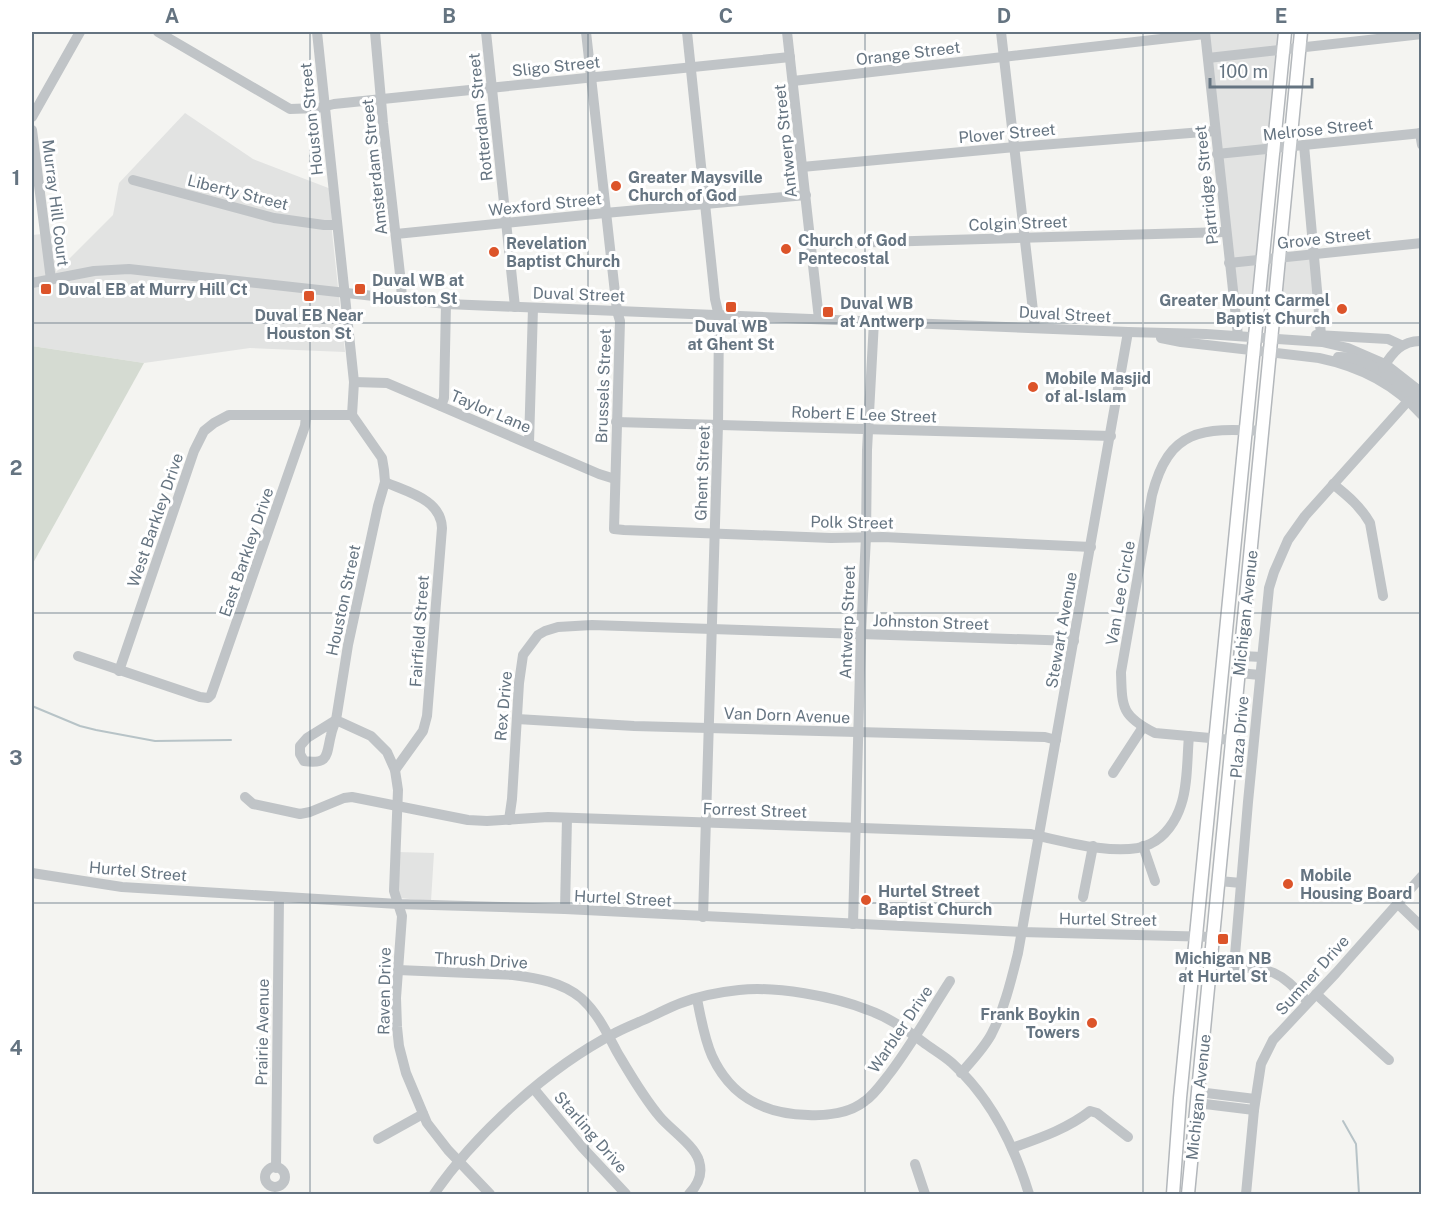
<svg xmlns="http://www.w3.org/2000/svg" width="1453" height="1226" font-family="'Public Sans',sans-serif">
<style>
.built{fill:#e2e3e2}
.green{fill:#d5dbd2}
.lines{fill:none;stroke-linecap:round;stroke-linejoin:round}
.stream{stroke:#b7c3c7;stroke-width:2}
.major-casing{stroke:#b3b7bb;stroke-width:15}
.minor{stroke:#c0c4c7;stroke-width:10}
.major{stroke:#fff;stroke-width:12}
.grid{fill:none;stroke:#657481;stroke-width:1.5;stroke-opacity:0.55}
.poi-dot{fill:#dc542a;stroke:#fff;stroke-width:2}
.labels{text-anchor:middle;stroke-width:6;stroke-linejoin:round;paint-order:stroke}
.street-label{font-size:16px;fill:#657481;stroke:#fff}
.poi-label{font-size:16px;font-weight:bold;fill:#657481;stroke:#fff;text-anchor:start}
.neatline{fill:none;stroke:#657481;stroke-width:2}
.grid-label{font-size:20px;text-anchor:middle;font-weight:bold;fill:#657481}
</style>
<rect width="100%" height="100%" fill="#f4f4f1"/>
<g class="built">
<polygon points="1205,32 1285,32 1264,259 1314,255 1318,295 1234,305"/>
<polygon points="185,113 253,159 331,189 332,232 345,352 250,348 144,363 32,346 32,235 52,233 56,272 113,215 119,183"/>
<polygon points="398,852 434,853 431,901 399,898"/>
</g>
<polygon class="green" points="32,346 144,363 32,565"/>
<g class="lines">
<g class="stream">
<polyline points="32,706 80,726 96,730 155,741 231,740"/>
<polyline points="1343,1121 1356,1144 1359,1194"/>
</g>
<g class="major-casing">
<g id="major">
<polyline points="1173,1194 1180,1098 1285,32"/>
<polyline points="1188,1194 1301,32"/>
</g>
</g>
<g class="minor">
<polyline points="158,32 290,109 318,108 334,104 790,57"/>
<polyline points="317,32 354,382 352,415"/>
<polyline points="375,32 383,123 401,283 402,300"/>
<polyline points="486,32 515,307"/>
<polyline points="586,32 617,311 620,321 614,529 624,530 831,538 883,537 1091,547"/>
<polyline points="687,32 715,299 719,316 718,425 703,917"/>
<polyline points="787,32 819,319"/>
<polyline points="1001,32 1035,328"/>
<polyline points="1205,32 1238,336"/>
<polyline points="1208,58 1422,34"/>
<polyline points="793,81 1205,34"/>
<polyline points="32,117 80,32"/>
<polyline points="32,130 51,280"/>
<polyline points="1420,133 1422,145"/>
<polyline points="1304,145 1321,335"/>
<polyline points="1217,154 1422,133"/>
<polyline points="802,167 1015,147 1215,131"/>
<polyline points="133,180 274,218 324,225 337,225"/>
<polyline points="396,234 605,213 806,195"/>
<polyline points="811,244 1225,232"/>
<polyline points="1229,263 1422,243"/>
<polyline points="32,283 94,271 129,269 446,304 1128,332 1206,334 1322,342 1348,348 1385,364 1422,393"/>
<polyline points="1316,335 1388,339 1401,345"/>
<path d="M1161 338 1181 342 1319 358C1358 366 1395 384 1422 415"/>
<path d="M1338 357C1342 357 1348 357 1352 358 1377 365 1405 385 1422 404"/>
<path d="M1383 368C1392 353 1402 340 1422 341"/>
<polyline points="354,382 387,383 599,474 615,479"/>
<polyline points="441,406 444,398 446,304"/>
<polyline points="352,415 382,458 384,470 385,482 378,506 348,645 336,720 371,736 387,752 395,770 398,790 394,891 402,916 396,998 397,1027 399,1046 406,1073 427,1123 448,1150 490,1194"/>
<polyline points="616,422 1111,436"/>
<polyline points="529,443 533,308"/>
<path d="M385 482C407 492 441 499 442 528L427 716 423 731 395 770"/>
<path d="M1333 484C1348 496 1361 507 1370 523L1383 596"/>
<polyline points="78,656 200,697 208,698 211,695 305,426 306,415"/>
<polyline points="1241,656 1262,657"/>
<polyline points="119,671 194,451 204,431 214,423 229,415 352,415"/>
<polyline points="1239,673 1260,675"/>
<polyline points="517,719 634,726 1045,737 1056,740"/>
<path d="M336 720C334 725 332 730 331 735 326 754 330 765 304 761L300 754V746L307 738Z"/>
<path d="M1232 740 1155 733C1121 716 1122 707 1121 672L1152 495C1169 428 1202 428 1263 431"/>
<polyline points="1113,773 1143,727"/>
<path d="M245 797 253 804 300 814 310 812 344 798 352 797 468 820 487 821 548 817 1031 834C1061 841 1122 858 1150 844 1165 837 1176 821 1181 805 1188 785 1187 757 1189 736"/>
<polyline points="509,820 512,799 519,683 523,655 538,635 545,631 558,627 592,625 1074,641"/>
<polyline points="1143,846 1155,881"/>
<polyline points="32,873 122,887 398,904 565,909 1021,932 1214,937"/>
<polyline points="1219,881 1241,883"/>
<polyline points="1083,897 1093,846"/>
<polyline points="1397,903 1422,927"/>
<polyline points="565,909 567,818"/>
<polyline points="853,924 861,634 866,537 867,450 874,321"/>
<path d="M398 970 513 975C537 978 562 982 581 998 597 1012 607 1033 617 1052 630 1074 643 1097 660 1117 670 1129 695 1146 699 1161 703 1174 698 1185 689 1194"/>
<polyline points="1316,994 1389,1060"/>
<path d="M697 999C701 1018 704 1038 712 1056 731 1097 764 1114 808 1115 827 1116 850 1113 865 1101 875 1094 882 1083 890 1073 912 1044 930 1012 950 981"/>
<path d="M1308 1002C1298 992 1288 979 1274 973 1262 968 1247 968 1234 967L1248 802 1269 588 1274 572 1288 540 1305 516 1408 401"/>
<path d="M961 1073C972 1061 983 1049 991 1035 1004 1010 1011 981 1018 953L1128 332"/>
<polyline points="534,1089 582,1147 626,1194"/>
<polyline points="1198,1092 1255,1099"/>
<polyline points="1197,1103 1254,1110"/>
<polyline points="378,1139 423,1114"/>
<path d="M1012 1148C1040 1138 1067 1129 1090 1111L1097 1113 1128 1137"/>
<polyline points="915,1164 925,1194"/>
<circle cx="275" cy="1177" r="10"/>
<polyline points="276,1168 279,897"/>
<path d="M434 1194C476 1133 549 1067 615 1033 626 1027 637 1023 648 1018 659 1013 670 1007 681 1003 699 996 720 992 739 990 776 986 833 996 868 1010 888 1017 906 1029 923 1042 932 1049 943 1055 952 1063 991 1098 1014 1145 1029 1194"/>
<polyline points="1246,1194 1254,1110 1261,1064 1273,1040 1336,973 1422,876"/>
</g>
<use href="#major" class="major"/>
</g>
<path class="grid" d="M310 32V1194M588 32V1194M865 32V1194M1143 32V1194M32 323H1422M32 613H1422M32 903H1422"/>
<g class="poi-dot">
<circle cx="616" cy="186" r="6"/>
<circle cx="786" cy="249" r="6"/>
<circle cx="494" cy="252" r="6"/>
<rect x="40" y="283" width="12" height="12" rx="3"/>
<rect x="354" y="283" width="12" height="12" rx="3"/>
<rect x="303" y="290" width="12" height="12" rx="3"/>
<rect x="725" y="301" width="12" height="12" rx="3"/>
<circle cx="1342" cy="309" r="6"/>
<rect x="822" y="306" width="12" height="12" rx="3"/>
<circle cx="1033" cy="387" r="6"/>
<circle cx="1288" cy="884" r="6"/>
<circle cx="866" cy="900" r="6"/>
<rect x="1217" y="933" width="12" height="12" rx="3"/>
<circle cx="1092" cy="1023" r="6"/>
</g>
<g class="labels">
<g class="street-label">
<text transform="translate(908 53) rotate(-7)" y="6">Orange Street</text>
<text transform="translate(556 66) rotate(-6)" y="6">Sligo Street</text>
<text transform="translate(480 117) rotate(-96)" y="6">Rotterdam Street</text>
<text transform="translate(311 119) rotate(-96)" y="6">Houston Street</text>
<text transform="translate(1318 129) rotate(-6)" y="6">Melrose Street</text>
<text transform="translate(1007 133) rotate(-5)" y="6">Plover Street</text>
<text transform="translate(785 141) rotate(-96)" y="6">Antwerp Street</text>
<text transform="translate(374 167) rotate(-96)" y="6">Amsterdam Street</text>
<text transform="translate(1206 185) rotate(-96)" y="6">Partridge Street</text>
<text transform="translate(238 192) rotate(14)" y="6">Liberty Street</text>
<text transform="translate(56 203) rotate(83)" y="6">Murray Hill Court</text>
<text transform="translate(545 204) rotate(-6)" y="6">Wexford Street</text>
<text transform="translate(1018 223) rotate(-2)" y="6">Colgin Street</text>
<text transform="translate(1324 238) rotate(-6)" y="6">Grove Street</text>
<text transform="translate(579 294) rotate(2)" y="6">Duval Street</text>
<text transform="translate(1065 314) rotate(3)" y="6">Duval Street</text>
<text transform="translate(603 386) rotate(-88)" y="6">Brussels Street</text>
<text transform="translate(491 411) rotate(23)" y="6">Taylor Lane</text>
<text transform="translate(864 414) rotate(2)" y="6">Robert E Lee Street</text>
<text transform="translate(702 473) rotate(-88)" y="6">Ghent Street</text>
<text transform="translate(155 520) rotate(-71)" y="6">West Barkley Drive</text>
<text transform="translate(852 522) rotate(1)" y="6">Polk Street</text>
<text transform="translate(246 552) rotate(-71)" y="6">East Barkley Drive</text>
<text transform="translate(1120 593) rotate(-80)" y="6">Van Lee Circle</text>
<text transform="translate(343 600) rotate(-78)" y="6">Houston Street</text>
<text transform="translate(1245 613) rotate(-84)" y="6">Michigan Avenue</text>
<text transform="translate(847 622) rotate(-88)" y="6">Antwerp Street</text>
<text transform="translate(931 622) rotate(2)" y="6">Johnston Street</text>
<text transform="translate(1061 630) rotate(-80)" y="6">Stewart Avenue</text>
<text transform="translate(419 631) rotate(-86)" y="6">Fairfield Street</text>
<text transform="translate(503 706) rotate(-85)" y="6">Rex Drive</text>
<text transform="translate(787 715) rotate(2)" y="6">Van Dorn Avenue</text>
<text transform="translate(1239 737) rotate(-85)" y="6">Plaza Drive</text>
<text transform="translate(755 810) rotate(2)" y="6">Forrest Street</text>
<text transform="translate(138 871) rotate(5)" y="6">Hurtel Street</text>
<text transform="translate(623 898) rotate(3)" y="6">Hurtel Street</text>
<text transform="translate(1108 919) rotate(1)" y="6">Hurtel Street</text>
<text transform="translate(481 960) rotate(3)" y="6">Thrush Drive</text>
<text transform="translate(1312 975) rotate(-48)" y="6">Sumner Drive</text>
<text transform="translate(384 991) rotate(-89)" y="6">Raven Drive</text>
<text transform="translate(900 1029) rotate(-56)" y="6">Warbler Drive</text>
<text transform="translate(262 1032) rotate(-89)" y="6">Prairie Avenue</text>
<text transform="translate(1198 1097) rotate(-84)" y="6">Michigan Avenue</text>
<text transform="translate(591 1132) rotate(49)" y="6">Starling Drive</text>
</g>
<g class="poi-label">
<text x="628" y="183">Greater Maysville<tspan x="628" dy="18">Church of God</tspan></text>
<text x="798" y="246">Church of God<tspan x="798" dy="18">Pentecostal</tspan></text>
<text x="506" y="249">Revelation<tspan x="506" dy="18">Baptist Church</tspan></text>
<text x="372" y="286">Duval WB at<tspan x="372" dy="18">Houston St</tspan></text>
<text x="58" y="295">Duval EB at Murry Hill Ct</text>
<text x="1330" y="306" text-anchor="end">Greater Mount Carmel<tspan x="1330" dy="18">Baptist Church</tspan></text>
<text x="840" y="309">Duval WB<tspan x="840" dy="18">at Antwerp</tspan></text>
<text x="309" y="321" text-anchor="middle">Duval EB Near<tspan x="309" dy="18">Houston St</tspan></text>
<text x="731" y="332" text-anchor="middle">Duval WB<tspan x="731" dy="18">at Ghent St</tspan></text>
<text x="1045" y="384">Mobile Masjid<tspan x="1045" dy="18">of al-Islam</tspan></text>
<text x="1300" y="881">Mobile<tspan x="1300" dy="18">Housing Board</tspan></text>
<text x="878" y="897">Hurtel Street<tspan x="878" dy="18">Baptist Church</tspan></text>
<text x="1223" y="964" text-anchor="middle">Michigan NB<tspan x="1223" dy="18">at Hurtel St</tspan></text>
<text x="1080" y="1020" text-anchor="end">Frank Boykin<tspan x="1080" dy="18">Towers</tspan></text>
</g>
</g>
<rect width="1453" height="1226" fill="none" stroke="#ffffff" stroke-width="66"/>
<path d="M1210 78v9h102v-9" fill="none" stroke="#657481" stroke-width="3"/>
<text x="1219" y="78" font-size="18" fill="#657481" stroke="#ffffff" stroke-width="4.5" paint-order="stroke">100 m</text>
<rect x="33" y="33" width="1387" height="1160" class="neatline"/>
<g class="grid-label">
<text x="172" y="23">A</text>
<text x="449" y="23">B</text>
<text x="726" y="23">C</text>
<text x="1004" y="23">D</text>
<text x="1281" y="23">E</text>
<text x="16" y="185">1</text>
<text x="16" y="475">2</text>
<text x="16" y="765">3</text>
<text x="16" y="1055">4</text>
</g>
</svg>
